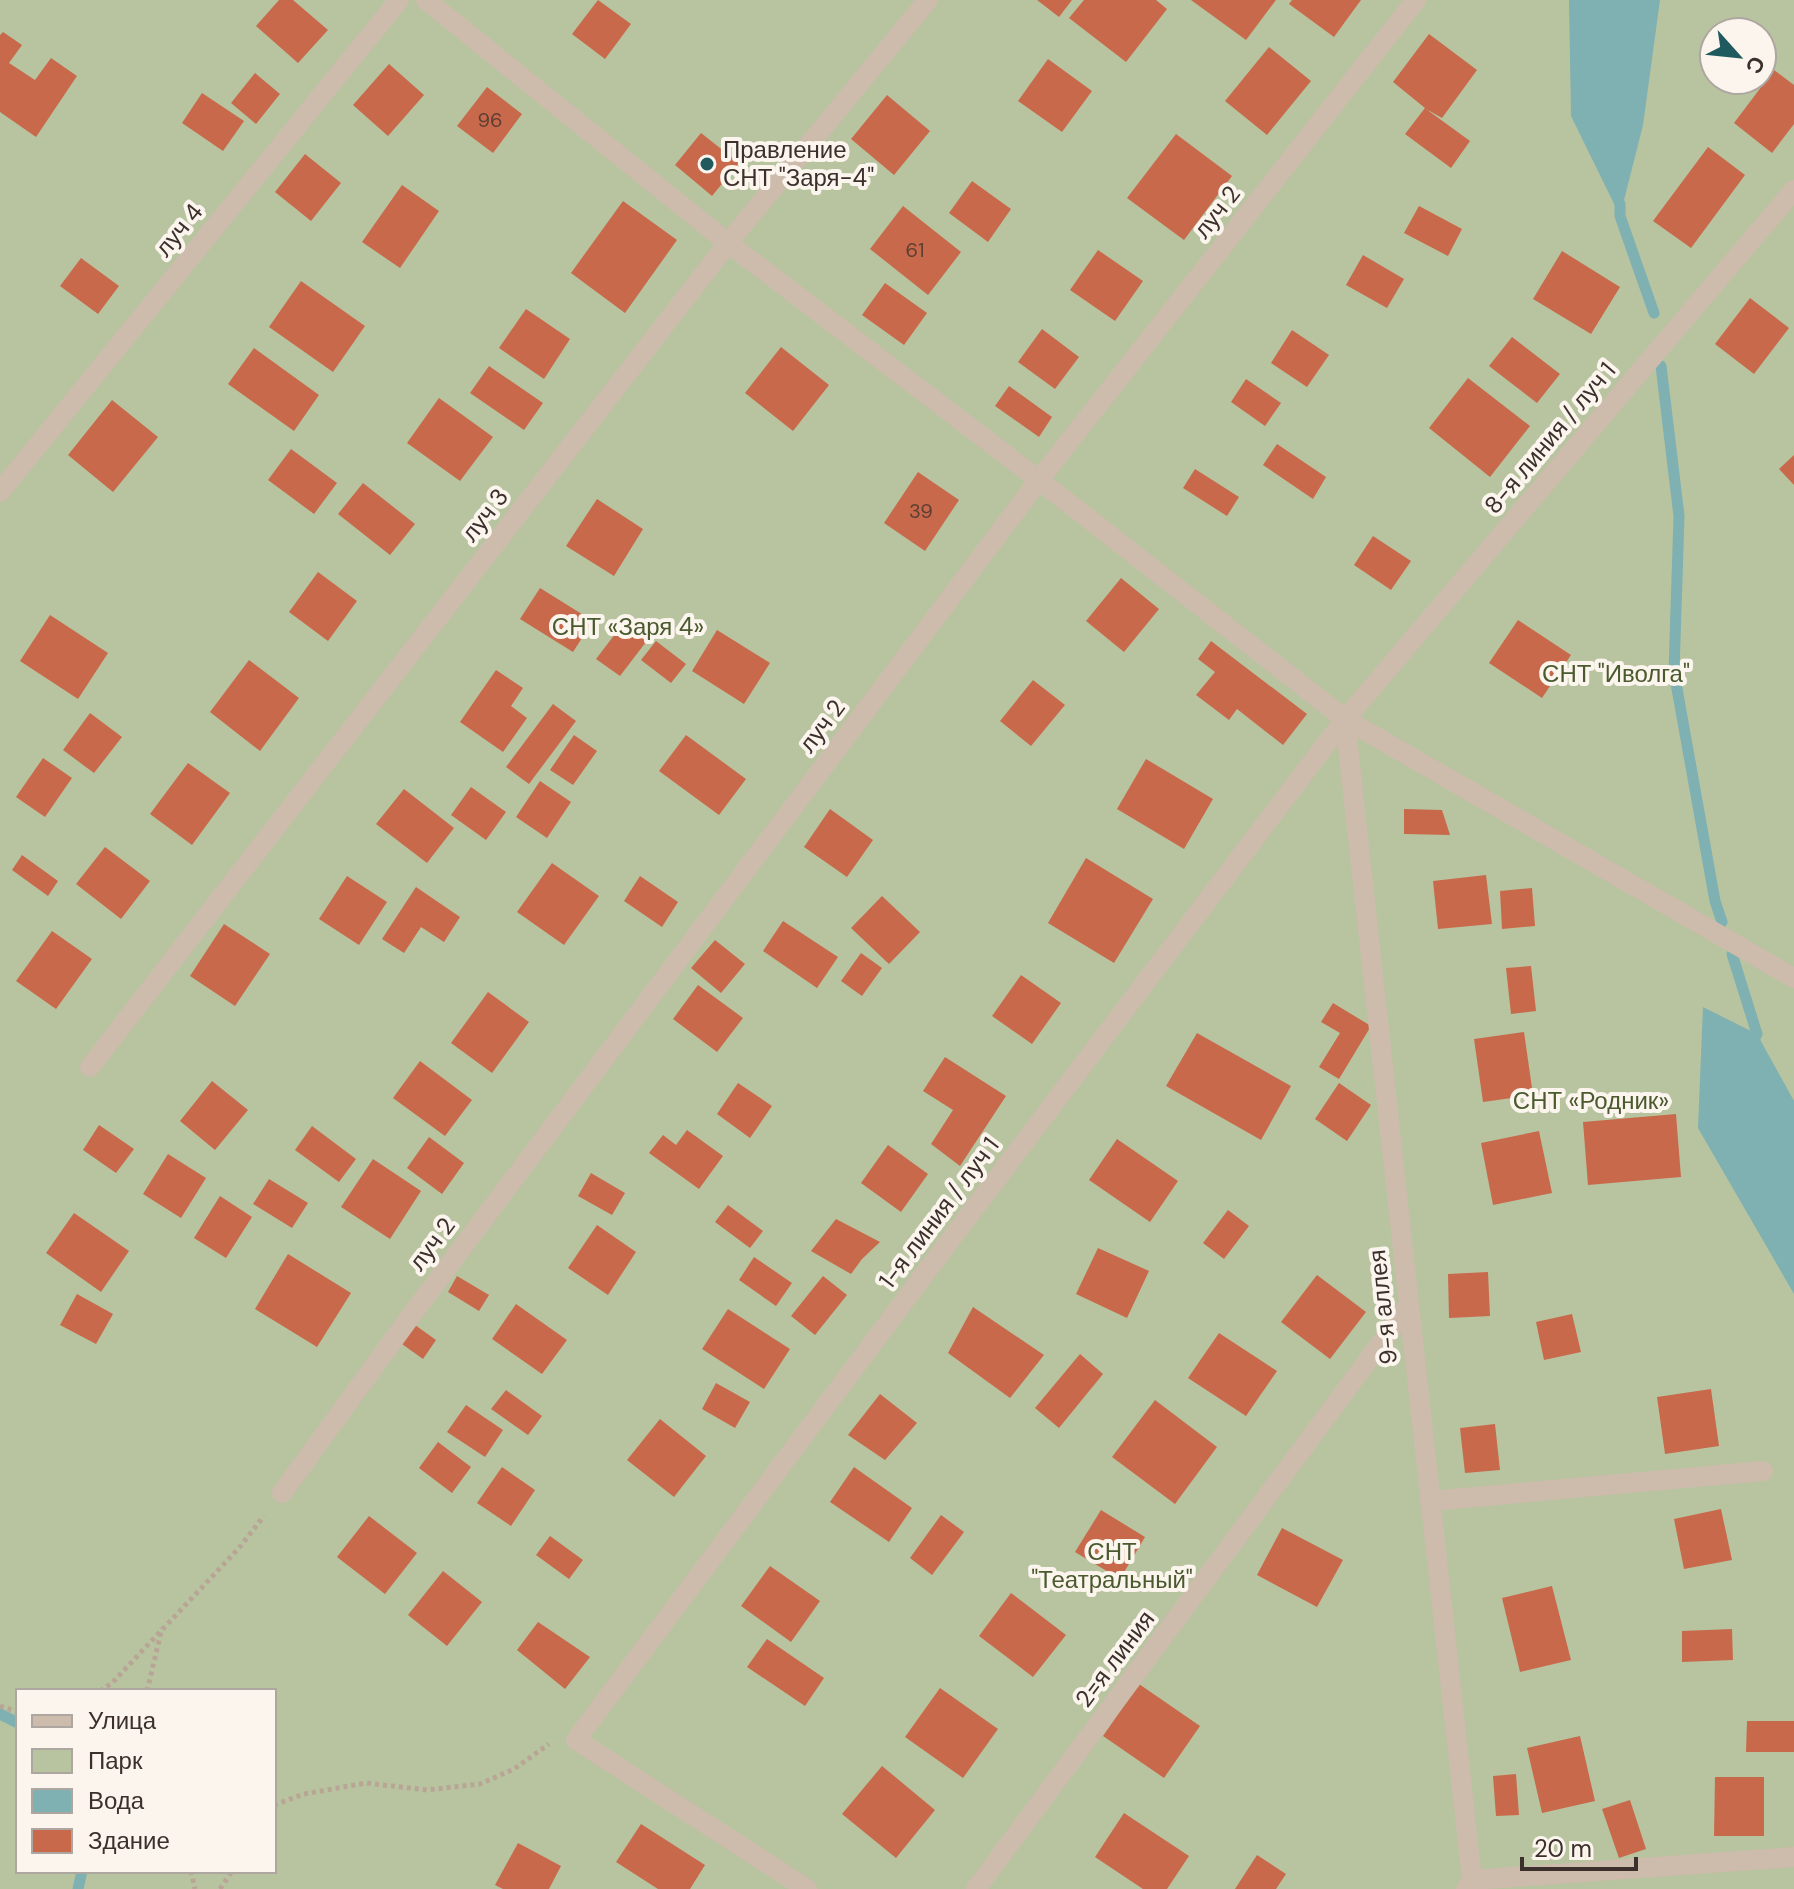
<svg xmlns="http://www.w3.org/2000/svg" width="1794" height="1889" font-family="'DM Sans',sans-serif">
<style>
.green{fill:#b8c4a0;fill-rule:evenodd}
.water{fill:#7fb0b2}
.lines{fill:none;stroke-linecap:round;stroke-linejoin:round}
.stream{stroke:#7fb0b2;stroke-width:11}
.building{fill:#c8694b}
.path{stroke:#b9a596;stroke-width:5;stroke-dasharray:4 4;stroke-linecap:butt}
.minor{stroke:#cdbbac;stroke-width:20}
.poi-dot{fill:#1f5a5e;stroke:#fbf5ee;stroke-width:3}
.labels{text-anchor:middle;stroke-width:8;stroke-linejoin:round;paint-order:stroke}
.number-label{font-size:20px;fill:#5e3e33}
.poi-label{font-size:24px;fill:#3b302b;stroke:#fbf5ee;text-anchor:start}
.street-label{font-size:24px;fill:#3b302b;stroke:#fbf5ee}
.park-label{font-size:24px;fill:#4a5a2e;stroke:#fbf5ee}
</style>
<rect width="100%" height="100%" fill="#f4ebe1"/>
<path class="green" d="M0 0H1794V1889H0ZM1714 32H1762V80H1714ZM18 1691H274V1871H18Z"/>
<g class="water">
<polygon points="1569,0 1660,0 1643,125 1620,216 1571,116"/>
<polygon points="1703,1007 1757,1034 1794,1101 1794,1294 1698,1128"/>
</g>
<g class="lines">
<g class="stream">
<polyline points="1620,204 1620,216 1654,313"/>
<polyline points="1661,366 1679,516 1674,672 1715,901 1722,922"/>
<polyline points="1732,954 1757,1034 1751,1045"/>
<polyline points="0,1714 18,1723"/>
<polyline points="78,1889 82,1871"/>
</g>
</g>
<g class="building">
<polygon points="279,0 293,0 328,30 298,63 256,26"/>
<polygon points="598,0 631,24 605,59 572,34"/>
<polygon points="1037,0 1072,0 1059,17"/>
<polygon points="1084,0 1156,0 1167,9 1126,62 1069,18"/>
<polygon points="1191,0 1276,0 1246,40"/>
<polygon points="1292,0 1361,0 1334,37 1289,4"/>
<polygon points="3,32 22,45 9,63 35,80 51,58 77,76 36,137 0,112 0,35"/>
<polygon points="1429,34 1477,70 1442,118 1426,109 1470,141 1451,168 1405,134 1425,108 1393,82"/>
<polygon points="1269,47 1311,81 1267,135 1225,101"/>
<polygon points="1048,59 1092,91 1062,132 1018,101"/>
<polygon points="389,64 424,95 388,136 353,105"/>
<polygon points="1774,70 1794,85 1794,124 1772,153 1734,123"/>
<polygon points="255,73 280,94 256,124 231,103"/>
<polygon points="487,87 522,114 493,153 457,126"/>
<polygon points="202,93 244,121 223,151 182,123"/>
<polygon points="887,95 930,131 894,175 851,139"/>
<polygon points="701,133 739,163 712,196 675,165"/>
<polygon points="1176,134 1232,176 1184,240 1127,198"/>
<polygon points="1708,147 1745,175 1691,248 1653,221"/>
<polygon points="305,154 341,183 311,221 275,192"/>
<polygon points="972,181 1011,209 988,242 949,213"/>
<polygon points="402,185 439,211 400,268 362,242"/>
<polygon points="623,201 677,240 625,313 571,273"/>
<polygon points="903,206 961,252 928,295 870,249"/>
<polygon points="1419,206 1462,229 1448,256 1404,233"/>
<polygon points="1098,250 1143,281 1115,321 1070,290"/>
<polygon points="1562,251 1620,287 1591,334 1533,299"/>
<polygon points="1363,255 1404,279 1387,308 1346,285"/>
<polygon points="81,258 119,286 98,314 60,286"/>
<polygon points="301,281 365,326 333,372 269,327"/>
<polygon points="885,283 927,313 904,345 862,315"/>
<polygon points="1750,298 1789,328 1754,374 1715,344"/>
<polygon points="526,309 570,339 544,379 499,348"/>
<polygon points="1042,329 1079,357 1055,389 1018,362"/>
<polygon points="1292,330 1329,355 1307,387 1271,363"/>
<polygon points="1512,337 1560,374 1537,403 1489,366"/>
<polygon points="781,347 829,385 793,431 745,393"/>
<polygon points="254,348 319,395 294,431 228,384"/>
<polygon points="489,366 543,403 524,430 470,393"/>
<polygon points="1468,378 1530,426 1490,477 1429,428"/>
<polygon points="1246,379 1281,403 1265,426 1231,402"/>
<polygon points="1009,386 1052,417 1039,437 995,406"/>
<polygon points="439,398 493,437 460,481 407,443"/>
<polygon points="112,400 158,437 113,492 68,455"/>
<polygon points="1277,444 1326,477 1313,499 1263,465"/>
<polygon points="291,449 337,483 314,514 268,480"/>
<polygon points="1794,455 1794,485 1779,469"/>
<polygon points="1195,469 1239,497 1227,516 1183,488"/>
<polygon points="918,472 959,500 925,551 884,523"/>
<polygon points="363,483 415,524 390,555 338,514"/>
<polygon points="597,499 643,529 614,576 566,546"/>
<polygon points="1373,536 1411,561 1391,590 1354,565"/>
<polygon points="318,572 357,601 328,641 289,612"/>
<polygon points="1121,578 1159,609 1124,652 1086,621"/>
<polygon points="540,588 593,621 573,652 520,619"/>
<polygon points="50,615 108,653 78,699 20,661"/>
<polygon points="1518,620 1571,655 1542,698 1489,663"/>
<polygon points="625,621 649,638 620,676 596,659"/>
<polygon points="717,630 770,663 744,704 692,671"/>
<polygon points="656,641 686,664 671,683 641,660"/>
<polygon points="1211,641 1307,714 1283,745 1237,709 1229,720 1196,695 1215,672 1198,659"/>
<polygon points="249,660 299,698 260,751 210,712"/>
<polygon points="496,670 523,688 511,706 527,718 503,752 460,722"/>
<polygon points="1033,680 1065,705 1031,746 1000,721"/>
<polygon points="553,704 576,721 529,784 506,767"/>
<polygon points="90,713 122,737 94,773 63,750"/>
<polygon points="574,735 597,751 573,785 550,770"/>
<polygon points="686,735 746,779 719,815 659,771"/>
<polygon points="43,758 72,778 45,817 16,797"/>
<polygon points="1146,759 1213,799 1184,849 1117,809"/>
<polygon points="188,763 230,793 192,845 150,814"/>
<polygon points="540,781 571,802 547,838 516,817"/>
<polygon points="471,787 506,812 486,840 451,815"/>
<polygon points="404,789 454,828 427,863 376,824"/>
<polygon points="830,809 873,840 847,877 804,847"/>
<polygon points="1404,809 1442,810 1450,835 1404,834"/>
<polygon points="105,847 150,881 121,919 76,884"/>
<polygon points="22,855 58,881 48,896 12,870"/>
<polygon points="1086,858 1153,899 1114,963 1048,923"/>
<polygon points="552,863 599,896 564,945 517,912"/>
<polygon points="1486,875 1492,924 1438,929 1433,881"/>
<polygon points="347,876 387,902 359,945 319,919"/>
<polygon points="640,876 678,902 662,927 624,901"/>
<polygon points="416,887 460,917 444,942 421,927 404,953 382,939"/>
<polygon points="1532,888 1535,926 1502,929 1500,891"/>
<polygon points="882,896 920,932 889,964 851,928"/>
<polygon points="783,921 838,957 817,988 763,951"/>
<polygon points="224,924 270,954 235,1006 190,976"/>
<polygon points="52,931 92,959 56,1009 16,981"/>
<polygon points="715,940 745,964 721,993 691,968"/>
<polygon points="861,953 882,968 862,996 841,981"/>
<polygon points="1531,966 1536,1011 1511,1014 1506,968"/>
<polygon points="1021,975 1061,1003 1032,1044 992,1016"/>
<polygon points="698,985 743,1018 717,1052 673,1019"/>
<polygon points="488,992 529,1022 492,1073 451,1043"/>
<polygon points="1333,1003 1371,1026 1339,1079 1319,1067 1340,1033 1321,1022"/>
<polygon points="1524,1032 1533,1095 1483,1102 1474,1039"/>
<polygon points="1197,1033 1291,1086 1261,1140 1166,1086"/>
<polygon points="945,1057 1006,1096 960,1166 931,1144 953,1110 923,1091"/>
<polygon points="420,1061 472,1100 445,1136 393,1098"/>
<polygon points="212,1081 248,1110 215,1150 180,1121"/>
<polygon points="738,1083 772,1106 750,1138 717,1114"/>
<polygon points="1339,1083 1371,1105 1347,1141 1315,1119"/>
<polygon points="1676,1114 1681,1177 1588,1185 1583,1122"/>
<polygon points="99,1125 134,1149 116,1173 83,1150"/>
<polygon points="312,1126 356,1159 339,1182 295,1150"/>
<polygon points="687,1130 723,1156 699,1189 649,1153 663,1135 676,1145"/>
<polygon points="1539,1131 1552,1193 1493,1205 1481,1143"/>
<polygon points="429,1137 464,1163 442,1194 407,1168"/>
<polygon points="1117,1139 1178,1181 1150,1222 1089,1180"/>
<polygon points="888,1145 928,1174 901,1212 861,1183"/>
<polygon points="168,1154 206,1178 181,1218 143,1194"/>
<polygon points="373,1159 421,1191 390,1239 341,1207"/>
<polygon points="591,1173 625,1193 612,1215 578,1196"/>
<polygon points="269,1179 308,1203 292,1228 253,1204"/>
<polygon points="220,1196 252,1217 226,1258 194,1238"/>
<polygon points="728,1205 763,1231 750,1248 715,1222"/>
<polygon points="1228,1210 1249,1226 1224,1259 1203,1243"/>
<polygon points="74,1213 129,1251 101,1292 46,1253"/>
<polygon points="836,1219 880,1242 862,1259 851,1274 811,1251"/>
<polygon points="597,1225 636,1252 608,1295 568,1268"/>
<polygon points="1098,1248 1149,1271 1127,1318 1076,1294"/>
<polygon points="288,1254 351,1293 317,1347 255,1309"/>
<polygon points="754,1257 792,1283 776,1306 739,1280"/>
<polygon points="1488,1272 1490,1316 1449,1318 1448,1274"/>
<polygon points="1317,1275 1366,1312 1330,1359 1281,1322"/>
<polygon points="457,1276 489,1295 479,1311 448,1292"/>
<polygon points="823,1276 847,1295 815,1335 791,1316"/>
<polygon points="77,1294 113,1314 96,1344 60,1325"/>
<polygon points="516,1304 567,1340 542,1374 492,1339"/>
<polygon points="973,1307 1044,1355 1010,1398 948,1353"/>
<polygon points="728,1309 790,1349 764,1389 702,1349"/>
<polygon points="1572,1314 1581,1352 1544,1360 1536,1322"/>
<polygon points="415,1325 436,1340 423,1359 402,1344"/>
<polygon points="1219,1333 1277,1371 1246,1416 1188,1378"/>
<polygon points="1080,1354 1103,1374 1059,1428 1035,1408"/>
<polygon points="716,1383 750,1402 735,1428 702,1409"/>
<polygon points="1711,1389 1719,1446 1665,1454 1657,1397"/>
<polygon points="506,1390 542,1416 528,1435 491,1409"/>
<polygon points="880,1394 917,1423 885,1460 848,1435"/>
<polygon points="1155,1400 1217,1447 1175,1504 1112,1457"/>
<polygon points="466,1405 503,1430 485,1457 447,1432"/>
<polygon points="660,1419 706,1456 674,1497 627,1460"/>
<polygon points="1495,1424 1500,1470 1465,1473 1460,1428"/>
<polygon points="438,1442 471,1467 452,1493 419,1468"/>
<polygon points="502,1467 535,1490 511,1526 477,1503"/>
<polygon points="854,1467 912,1508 889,1542 830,1502"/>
<polygon points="1721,1509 1732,1560 1684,1569 1674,1519"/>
<polygon points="1101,1510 1145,1537 1120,1579 1075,1552"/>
<polygon points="941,1515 964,1532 932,1575 910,1558"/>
<polygon points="369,1516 417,1553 385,1594 337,1557"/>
<polygon points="1282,1528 1343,1560 1317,1607 1257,1575"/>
<polygon points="550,1536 583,1560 569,1579 536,1555"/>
<polygon points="770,1566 820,1601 791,1642 741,1606"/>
<polygon points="443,1571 482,1602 447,1646 408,1615"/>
<polygon points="1552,1586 1571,1660 1520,1672 1502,1598"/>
<polygon points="1011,1593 1066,1635 1033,1677 979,1636"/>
<polygon points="538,1622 590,1657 565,1689 517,1650"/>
<polygon points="1732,1629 1733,1660 1682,1662 1682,1631"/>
<polygon points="767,1639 824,1678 805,1706 747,1667"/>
<polygon points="1139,1684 1200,1726 1164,1778 1103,1736"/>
<polygon points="940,1688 998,1729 963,1778 905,1737"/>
<polygon points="1747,1721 1794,1721 1794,1752 1746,1752"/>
<polygon points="1580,1736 1595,1801 1542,1813 1527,1748"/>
<polygon points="882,1766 935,1810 896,1858 842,1814"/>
<polygon points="1516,1774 1519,1815 1496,1816 1493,1776"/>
<polygon points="1715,1777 1764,1777 1764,1836 1714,1836"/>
<polygon points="1630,1800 1646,1849 1619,1858 1602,1809"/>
<polygon points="1124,1813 1189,1856 1167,1889 1143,1889 1095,1857"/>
<polygon points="641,1824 705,1865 690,1889 658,1889 616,1862"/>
<polygon points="518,1843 561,1866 549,1889 503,1889 495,1885"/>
<polygon points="1257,1855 1286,1874 1276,1889 1235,1889"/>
</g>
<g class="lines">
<g class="path">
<polyline points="100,1691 112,1683 239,1548 264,1516"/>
<polyline points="147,1691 162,1628"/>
<polyline points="0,1706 18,1712"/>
<polyline points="274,1805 304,1794 366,1783 427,1790 480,1784 514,1769 549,1744"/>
<polyline points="191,1871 195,1889"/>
<polyline points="220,1889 232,1871"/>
</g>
<g class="minor">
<polyline points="426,0 728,243 1039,480 1345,719 1794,978"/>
<polyline points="0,492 399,0"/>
<polyline points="1345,719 1473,1889"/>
<polyline points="90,1067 728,243 928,0"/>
<polyline points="282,1493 413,1313 1039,480 1416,0"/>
<polyline points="1430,1501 1763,1471"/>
<polyline points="807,1889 576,1740 923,1276 1342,723 1794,190"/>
<polyline points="976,1889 1409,1305"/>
<polyline points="1466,1889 1472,1880 1794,1857"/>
</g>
</g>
<circle class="poi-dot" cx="707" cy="164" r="8"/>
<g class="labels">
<g class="number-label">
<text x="490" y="127">96</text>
<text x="915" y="257">61</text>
<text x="921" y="518">39</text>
</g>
<g class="poi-label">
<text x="723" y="158">Правление<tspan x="723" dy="28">СНТ "Заря-4"</tspan></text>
</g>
<g class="street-label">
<text transform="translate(1217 212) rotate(-52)" y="8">луч 2</text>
<text transform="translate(179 230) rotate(-51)" y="8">луч 4</text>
<text transform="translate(1550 438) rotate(-50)" y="8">8-я линия / луч 1</text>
<text transform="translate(485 515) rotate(-52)" y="8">луч 3</text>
<text transform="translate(822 726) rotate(-53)" y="8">луч 2</text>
<text transform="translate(939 1213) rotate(-53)" y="8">1-я линия / луч 1</text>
<text transform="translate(432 1244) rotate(-53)" y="8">луч 2</text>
<text transform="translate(1383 1307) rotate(-96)" y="8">9-я аллея</text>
<text transform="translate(1115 1659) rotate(-53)" y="8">2=я линия</text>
</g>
<g class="park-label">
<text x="628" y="635">СНТ «Заря 4»</text>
<text x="1616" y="682">СНТ "Иволга"</text>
<text x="1591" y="1109">СНТ «Родник»</text>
<text x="1112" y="1560">СНТ<tspan x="1112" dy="28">"Театральный"</tspan></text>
</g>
</g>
<rect x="16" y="1689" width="260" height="184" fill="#fbf5ee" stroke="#aea6a0" stroke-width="2"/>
<rect x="32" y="1715" width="40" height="12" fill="#cdbbac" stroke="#aea6a0" stroke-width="2"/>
<text x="88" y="1729" font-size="24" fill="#3b302b">Улица</text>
<rect x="32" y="1749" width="40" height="24" fill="#b8c4a0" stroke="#aea6a0" stroke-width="2"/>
<text x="88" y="1769" font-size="24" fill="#3b302b">Парк</text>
<rect x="32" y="1789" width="40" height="24" fill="#7fb0b2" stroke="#aea6a0" stroke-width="2"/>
<text x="88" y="1809" font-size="24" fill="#3b302b">Вода</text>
<rect x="32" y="1829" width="40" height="24" fill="#c8694b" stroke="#aea6a0" stroke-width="2"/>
<text x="88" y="1849" font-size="24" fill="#3b302b">Здание</text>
<g transform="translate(1738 56) rotate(117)"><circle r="38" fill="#fbf5ee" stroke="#aea6a0" stroke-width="2"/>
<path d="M0-6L14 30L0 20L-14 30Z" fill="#1f5a5e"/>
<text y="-12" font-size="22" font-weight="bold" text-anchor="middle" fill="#3b302b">С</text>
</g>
<path d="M1522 1857v12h114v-12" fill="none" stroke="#3b302b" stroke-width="4"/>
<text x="1534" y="1857" font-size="24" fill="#3b302b" stroke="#fbf5ee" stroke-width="6" paint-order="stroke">20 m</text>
</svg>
